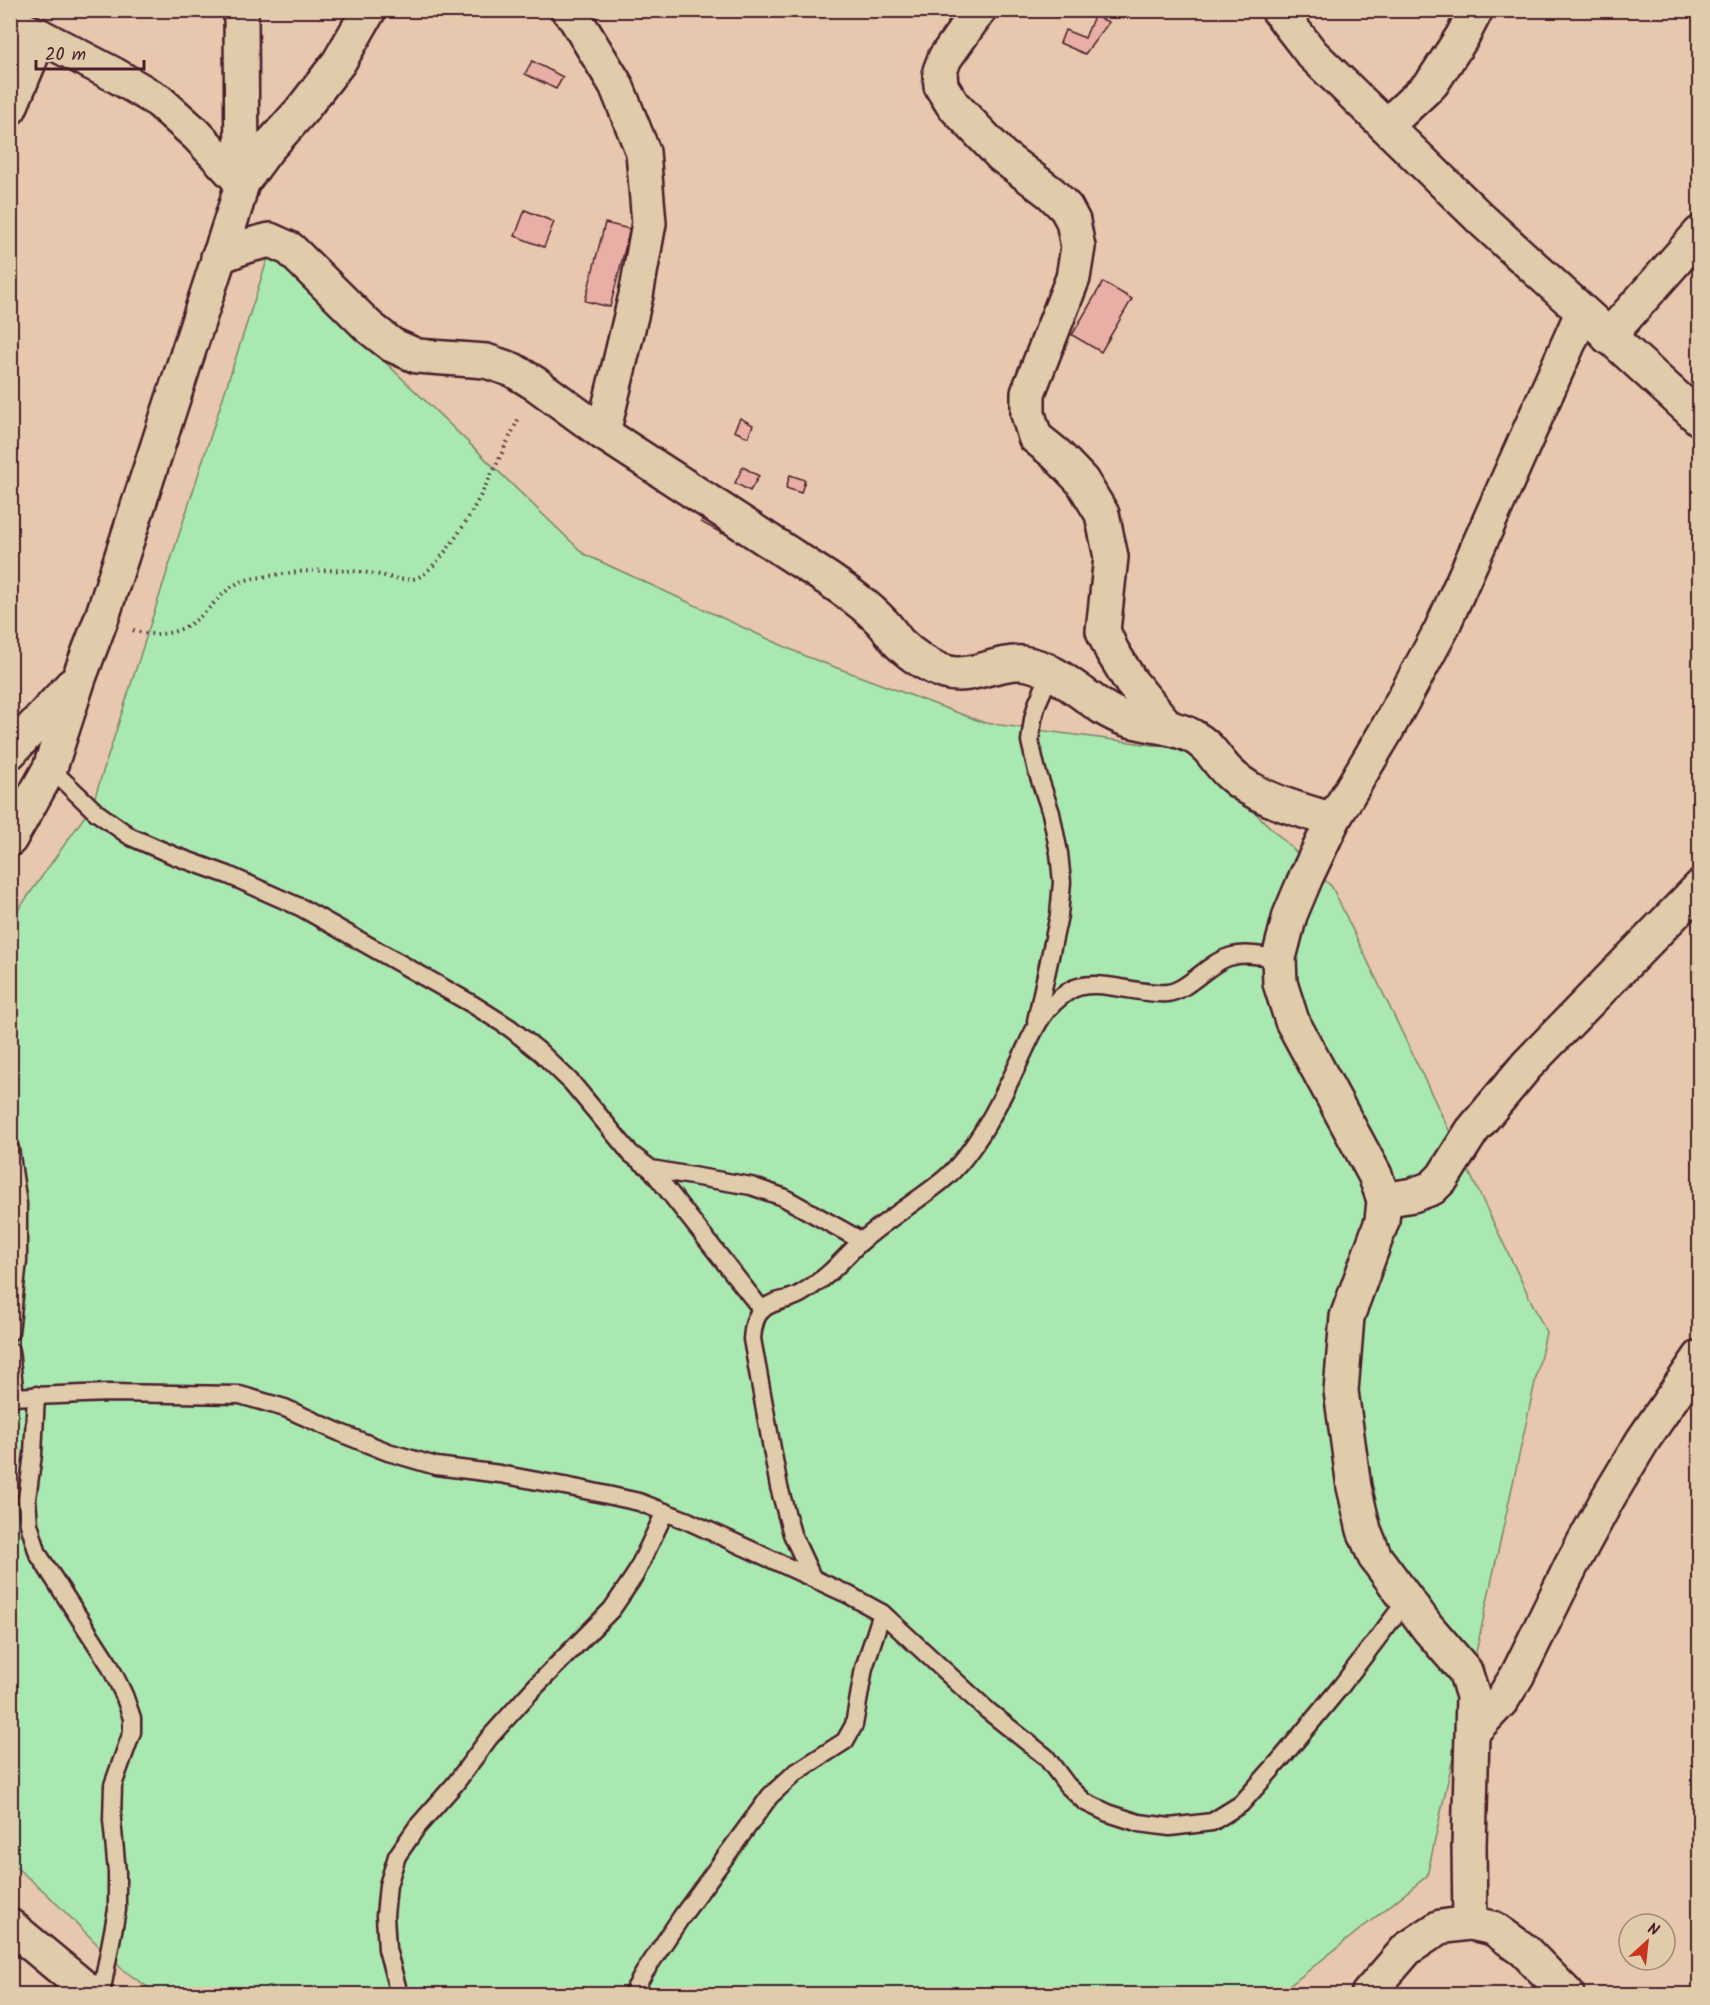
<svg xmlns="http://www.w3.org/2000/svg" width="1710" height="2005" font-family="Kalam,sans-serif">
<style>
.green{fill:#a9e9b1;stroke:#7a846e;stroke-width:1.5}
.building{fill:#e9afa7;stroke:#4a1f2b;stroke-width:1.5}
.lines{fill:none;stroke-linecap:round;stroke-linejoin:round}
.service-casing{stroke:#4a1f2b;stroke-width:21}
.minor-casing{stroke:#4a1f2b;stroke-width:38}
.path{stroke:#4a1f2b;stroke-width:4;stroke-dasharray:1.5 4.5;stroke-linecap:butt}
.service{stroke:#e0ccab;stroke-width:16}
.minor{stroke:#e0ccab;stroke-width:33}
</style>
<rect width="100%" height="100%" fill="#e7c7ad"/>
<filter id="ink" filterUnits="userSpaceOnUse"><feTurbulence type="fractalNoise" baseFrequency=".0167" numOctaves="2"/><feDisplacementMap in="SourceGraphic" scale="12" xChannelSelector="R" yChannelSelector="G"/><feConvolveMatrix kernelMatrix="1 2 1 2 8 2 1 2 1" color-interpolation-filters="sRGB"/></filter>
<g filter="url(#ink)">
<polygon class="green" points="270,251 584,554 805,656 985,723 1190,750 1332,887 1546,1332 1427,1876 1279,1994 158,1994 123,1970 46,1893 11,1863 11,920 92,806"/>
<g class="building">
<polygon points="1094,16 1109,22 1085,54 1060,43 1065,30 1085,38"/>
<polygon points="532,61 563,77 556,89 525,74"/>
<polygon points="525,210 554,222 544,247 515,236"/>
<polygon points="605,223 630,229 610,307 585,301"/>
<polygon points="1103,282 1132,299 1101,352 1072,335"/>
<polygon points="740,418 753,425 748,437 734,431"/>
<polygon points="743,467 759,476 750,491 735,483"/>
<polygon points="790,475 805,480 801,493 786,488"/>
<polygon points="708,508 731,519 723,534 701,522"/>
</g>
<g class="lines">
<g class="service-casing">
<g id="service">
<polyline points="50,768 96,812 131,837 175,856 228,875 302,908 472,1004 510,1028 540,1052 572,1083 631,1154 651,1169 751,1186 783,1197 862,1241"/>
<polyline points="1036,1021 1059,915 1062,882 1059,853 1051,813 1037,771 1030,741 1033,719 1037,704 1051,672"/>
<polyline points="10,1149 18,1204 18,1261 10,1332"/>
<polyline points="651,1169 762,1310"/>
<polyline points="10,1351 15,1396"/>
<polyline points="36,1395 33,1454 27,1499 29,1524 38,1554 109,1664 124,1695 132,1718 132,1732 113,1785 112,1820 117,1872 117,1910 101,1994"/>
<polyline points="10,1397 108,1393 240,1395 285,1408 343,1434 388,1452 436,1466 500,1474 580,1489 639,1502 688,1521 849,1595 882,1613 987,1710 1046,1757 1067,1785 1085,1802 1108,1813 1139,1823 1170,1827 1212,1822 1241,1804 1281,1759 1342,1685 1406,1601"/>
<path d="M812 1577 792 1534 779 1487 752 1339C753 1329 754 1317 762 1310 771 1301 785 1301 796 1296 805 1292 814 1285 822 1279 837 1268 848 1253 862 1241 887 1219 916 1202 942 1181 976 1153 1001 1100 1020 1060 1034 1031 1040 1010 1069 991 1093 975 1139 996 1167 993 1188 991 1208 963 1229 957 1245 952 1263 956 1279 958"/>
<polyline points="399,1994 387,1949 385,1916 388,1885 397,1856 417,1827 455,1784 489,1738 534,1688 612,1609 635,1575 665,1512"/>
<polyline points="632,1994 644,1973 682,1916 770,1796 795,1773 845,1741 854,1725 864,1668 882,1613"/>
</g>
</g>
<g class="minor-casing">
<g id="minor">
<polyline points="568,10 575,18 616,85 643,152 649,223 636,295 603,433"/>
<polyline points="979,10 945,58 940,71 941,86 953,105 1002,156 1051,193 1066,208 1073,221 1078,247 1073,278 1028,393 1028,414 1035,437 1056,454 1082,481 1102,514 1111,557 1103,631 1112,651 1131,682 1168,727"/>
<polyline points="1278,10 1312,54 1481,219 1700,419"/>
<polyline points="10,24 40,36 115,75 159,101 197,135 242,183 267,149 301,111 339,62 369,10"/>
<polyline points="10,108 40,36"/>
<polyline points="1386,126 1432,83 1462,37 1476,10"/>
<path d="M218 257 246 246 270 240 290 249 369 327 392 345 417 356 486 361 513 370 536 384 603 433 828 579C847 592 866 605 882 622 888 628 893 636 899 643 911 655 929 667 945 672 970 680 996 661 1022 663 1063 668 1088 706 1126 719 1147 726 1171 725 1192 736 1212 747 1215 760 1230 774 1258 800 1298 809 1333 820"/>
<polyline points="1608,337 1700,233"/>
<polyline points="10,752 72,685"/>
<polyline points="10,839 50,768 79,678 102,617 236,205 242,183 241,10"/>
<polyline points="1384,1200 1413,1195 1432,1188 1443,1177 1472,1131 1527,1065 1700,887"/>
<polyline points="1473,1731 1502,1700 1517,1676 1571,1566 1608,1498 1643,1440 1700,1357"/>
<polyline points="1470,1923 1469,1846 1473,1696 1465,1671 1428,1628 1375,1557 1364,1530 1354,1487 1341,1391 1347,1317 1382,1221 1384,1200 1375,1175 1292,1021 1280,983 1279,958 1290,915 1306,877 1333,820 1385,733 1441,630 1582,313"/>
<polyline points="10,1926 92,1994"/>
<polyline points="1368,1994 1407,1949 1440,1927 1470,1923 1493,1928 1524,1950 1567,1994"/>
</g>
</g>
<path class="path" d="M133 630C159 639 183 633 203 614 213 605 222 593 233 586 242 580 253 578 263 577 303 570 340 567 380 575 394 578 411 584 424 574 464 541 496 463 520 416"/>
<use href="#service" class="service"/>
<use href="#minor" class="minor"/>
</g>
</g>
<rect width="1710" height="2005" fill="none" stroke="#e0ccab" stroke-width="36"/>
<rect x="18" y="18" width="1674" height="1969" fill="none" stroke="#4a1f2b" stroke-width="2" filter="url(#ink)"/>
<g transform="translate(1647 1942) rotate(27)"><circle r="28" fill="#e0ccab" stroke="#a48778" stroke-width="1.5"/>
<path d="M0-4.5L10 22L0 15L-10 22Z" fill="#c8321e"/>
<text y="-9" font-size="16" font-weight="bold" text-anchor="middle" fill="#4a1f2b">N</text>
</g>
<path d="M36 60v9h108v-9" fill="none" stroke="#4a1f2b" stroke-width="3"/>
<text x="45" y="60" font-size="18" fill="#4a1f2b" stroke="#e0ccab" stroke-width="4.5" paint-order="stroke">20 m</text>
</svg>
